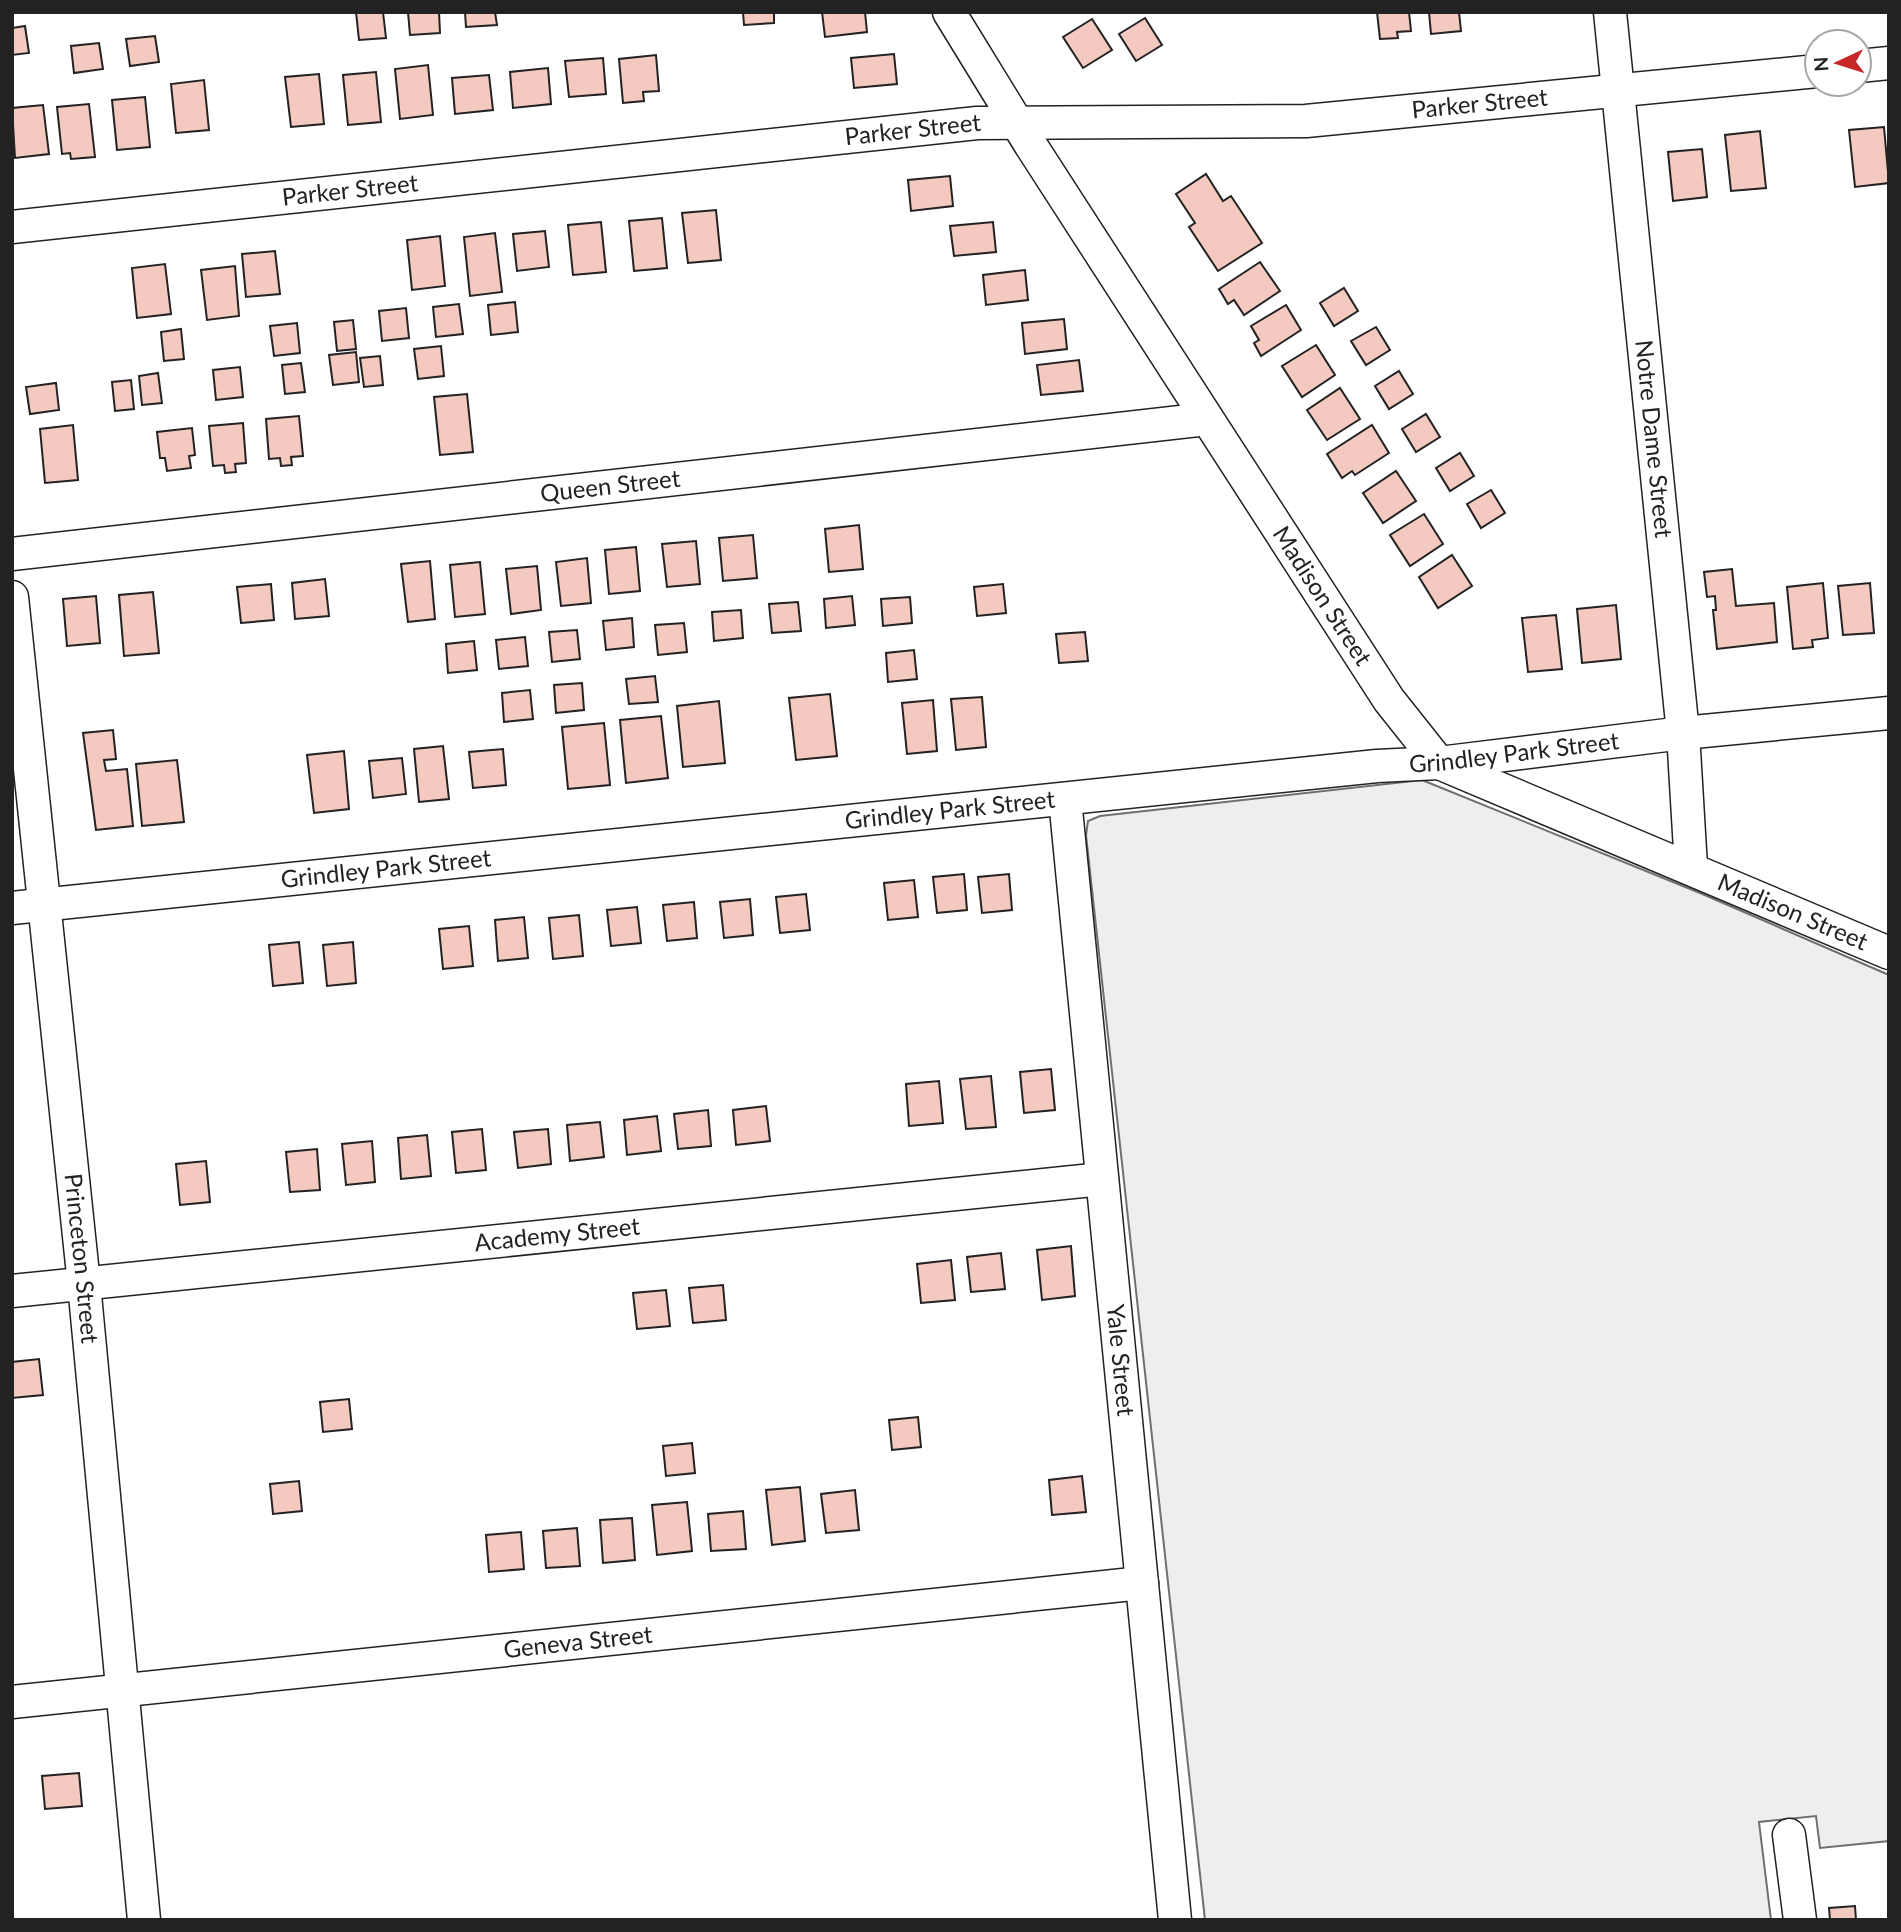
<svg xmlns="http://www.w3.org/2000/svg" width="1901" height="1932" font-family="Lato,sans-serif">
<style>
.green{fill:#eee;stroke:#6f6f6f;stroke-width:2}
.building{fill:#f3c9c0;stroke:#222;stroke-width:2}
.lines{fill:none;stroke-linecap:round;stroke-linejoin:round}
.minor-casing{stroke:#222;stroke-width:35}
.minor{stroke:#fff;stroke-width:32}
.labels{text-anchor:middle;stroke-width:5;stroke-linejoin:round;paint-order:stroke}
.street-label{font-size:24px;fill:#222;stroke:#fff}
</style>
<rect width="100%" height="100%" fill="#fff"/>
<polygon class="green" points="1422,780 1700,893 1889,975 1889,1841 1820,1848 1816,1816 1759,1822 1771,1920 1205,1920 1086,835 1088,821 1100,816"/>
<g class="building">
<polygon points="356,12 383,12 386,38 359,40"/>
<polygon points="408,12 439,12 440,33 410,35"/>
<polygon points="465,12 495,12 497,25 466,27"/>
<polygon points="743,12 774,12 774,23 744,25"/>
<polygon points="822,12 865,12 867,32 825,37"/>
<polygon points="1377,12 1409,12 1411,31 1397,32 1398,38 1380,39"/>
<polygon points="1429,12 1459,12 1461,31 1431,34"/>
<polygon points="1145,18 1162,45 1136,61 1119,34"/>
<polygon points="1092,19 1112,50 1083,68 1063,37"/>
<polygon points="25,26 29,53 12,55 12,28"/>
<polygon points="155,36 159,62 130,66 126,39"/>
<polygon points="99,43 103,69 74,73 71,46"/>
<polygon points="894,54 897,84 854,88 851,58"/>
<polygon points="656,55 659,91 643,92 644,101 623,103 619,59"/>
<polygon points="603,58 606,94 569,97 565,61"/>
<polygon points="428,65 433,115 400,119 395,69"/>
<polygon points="548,68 551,104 513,108 510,72"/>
<polygon points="376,72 381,122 348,125 343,75"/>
<polygon points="319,74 324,124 291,127 285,77"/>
<polygon points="489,75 493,110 455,114 452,78"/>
<polygon points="204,80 209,130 176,133 171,84"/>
<polygon points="145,97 150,147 117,150 112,100"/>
<polygon points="89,104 95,157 71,159 70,153 62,154 57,107"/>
<polygon points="43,105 49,154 15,158 12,108"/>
<polygon points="1884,127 1889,183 1855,187 1849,130"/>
<polygon points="1760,131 1766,188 1731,191 1725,135"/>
<polygon points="1702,149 1707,197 1673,201 1668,152"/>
<polygon points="1206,174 1223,201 1231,196 1262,243 1218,271 1189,227 1195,223 1176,194"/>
<polygon points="950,176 953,206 911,211 908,180"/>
<polygon points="716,210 721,260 688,263 682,213"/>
<polygon points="662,218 667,268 634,271 629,221"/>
<polygon points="601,222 606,272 573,275 568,225"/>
<polygon points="993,222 996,252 954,256 950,226"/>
<polygon points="545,231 549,267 517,271 513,234"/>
<polygon points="495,233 502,292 470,296 464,237"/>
<polygon points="440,236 445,286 412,290 407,240"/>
<polygon points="275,251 280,294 246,297 242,254"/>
<polygon points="1260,262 1280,291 1244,315 1234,300 1228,304 1219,289"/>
<polygon points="165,264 171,314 137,318 132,268"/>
<polygon points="235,266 239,316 207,320 201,270"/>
<polygon points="1025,270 1028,300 986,305 983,275"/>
<polygon points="1344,288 1358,311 1334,326 1320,303"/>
<polygon points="515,302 518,332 491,335 488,305"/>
<polygon points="459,304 463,334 436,337 433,307"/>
<polygon points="1286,305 1301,330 1261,356 1254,343 1259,340 1251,326"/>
<polygon points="406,308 409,338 382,341 379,311"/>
<polygon points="1064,319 1067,349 1025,354 1022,323"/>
<polygon points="353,320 356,349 337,351 334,322"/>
<polygon points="297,323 300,353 274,356 270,326"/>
<polygon points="1376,327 1390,350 1366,365 1351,341"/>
<polygon points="181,329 184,359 164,361 161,332"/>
<polygon points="1316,345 1335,375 1302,397 1282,366"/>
<polygon points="441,346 444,376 418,379 414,349"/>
<polygon points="356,352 359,382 333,385 329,355"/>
<polygon points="380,356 383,385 364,387 360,358"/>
<polygon points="1079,360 1083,391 1041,395 1037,365"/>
<polygon points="301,363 305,392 285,394 282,365"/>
<polygon points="240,367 243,397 216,400 213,370"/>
<polygon points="1399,371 1413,394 1389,409 1375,386"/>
<polygon points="158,373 162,403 142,405 139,376"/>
<polygon points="131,380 134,409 115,411 112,382"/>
<polygon points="56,383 59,410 30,414 26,387"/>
<polygon points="1340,388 1360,419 1327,440 1307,410"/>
<polygon points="467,394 473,452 440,455 434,397"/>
<polygon points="1426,414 1440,437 1416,452 1402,429"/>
<polygon points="299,416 303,456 291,457 292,465 281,466 280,458 269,459 266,419"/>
<polygon points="243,423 246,463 235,464 236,472 225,473 224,465 213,466 209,426"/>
<polygon points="73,425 78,480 45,483 40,429"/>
<polygon points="1372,425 1389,453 1355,475 1352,471 1342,478 1327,454"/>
<polygon points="192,428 195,455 189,456 191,468 167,471 165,458 160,458 157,432"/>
<polygon points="1460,453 1474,476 1450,491 1436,468"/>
<polygon points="1396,471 1416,501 1383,523 1363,493"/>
<polygon points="1491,490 1505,513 1481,528 1467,504"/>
<polygon points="1424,514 1443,544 1410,566 1390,535"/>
<polygon points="859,525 863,569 829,572 825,529"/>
<polygon points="753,535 757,578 723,581 719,538"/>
<polygon points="696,541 700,584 667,587 662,544"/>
<polygon points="636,547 640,591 609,594 605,550"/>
<polygon points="1452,555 1472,586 1438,608 1419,577"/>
<polygon points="587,558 591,603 561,606 556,562"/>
<polygon points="430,561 435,619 408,622 401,564"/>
<polygon points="480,562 485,614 455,617 450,565"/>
<polygon points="537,566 541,610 511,614 506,569"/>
<polygon points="1732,569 1736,606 1774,603 1777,642 1717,649 1713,610 1716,610 1715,596 1707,597 1704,572"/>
<polygon points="325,579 329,616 295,619 292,583"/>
<polygon points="1823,583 1828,638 1812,640 1813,647 1793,649 1787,587"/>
<polygon points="1870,583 1874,633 1843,635 1838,586"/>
<polygon points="271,584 274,620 241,623 237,587"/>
<polygon points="1003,584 1006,613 977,616 974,587"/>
<polygon points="153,592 159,653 124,656 119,595"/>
<polygon points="96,596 100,643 67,646 63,599"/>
<polygon points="852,596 855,625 826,628 824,599"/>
<polygon points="910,597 912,623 883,626 881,599"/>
<polygon points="798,602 801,631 772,633 769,604"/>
<polygon points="1616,605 1621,659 1582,663 1577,609"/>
<polygon points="741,610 743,638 714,641 712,612"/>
<polygon points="1556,615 1562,669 1528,672 1522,618"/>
<polygon points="632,618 634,647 606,650 603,621"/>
<polygon points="684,623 687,652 658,655 655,625"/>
<polygon points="577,630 580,659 552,662 549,632"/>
<polygon points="1085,632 1088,661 1059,663 1056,634"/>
<polygon points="525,637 528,666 499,669 496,640"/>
<polygon points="474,641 477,670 448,673 446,644"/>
<polygon points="914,650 917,679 888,682 886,653"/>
<polygon points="655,676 658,702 629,704 626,679"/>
<polygon points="582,683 584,710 556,713 554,685"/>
<polygon points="530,690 533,719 504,722 502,693"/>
<polygon points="830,694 837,756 796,760 789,698"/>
<polygon points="982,697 986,747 956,750 951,699"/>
<polygon points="933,700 937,751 907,754 902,703"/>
<polygon points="719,701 725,763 683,767 677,706"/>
<polygon points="661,716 668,778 626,783 620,720"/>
<polygon points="604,723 610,785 568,789 562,727"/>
<polygon points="113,730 116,759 104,760 106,771 127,769 133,826 96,830 83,733"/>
<polygon points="443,746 449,799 419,802 414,749"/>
<polygon points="503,749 506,785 473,788 469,752"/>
<polygon points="344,751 349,809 314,813 307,755"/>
<polygon points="402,758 406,794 373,798 369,761"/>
<polygon points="177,760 184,822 142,826 136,764"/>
<polygon points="964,874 967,910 937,913 933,877"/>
<polygon points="1009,874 1012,910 982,913 978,877"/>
<polygon points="914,880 918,917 888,920 884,883"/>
<polygon points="806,894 810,930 780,933 776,897"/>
<polygon points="750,899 753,935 724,938 720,902"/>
<polygon points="694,902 697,938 667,941 663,905"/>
<polygon points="637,907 641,943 611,946 607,910"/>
<polygon points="579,915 583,956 553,959 549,918"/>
<polygon points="524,917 528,958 498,961 495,920"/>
<polygon points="469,926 473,966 443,969 439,929"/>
<polygon points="299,942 303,983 273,986 269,945"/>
<polygon points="353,942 356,983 327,986 323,945"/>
<polygon points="1051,1069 1055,1110 1024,1113 1020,1072"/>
<polygon points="991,1076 996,1127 966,1129 960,1079"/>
<polygon points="939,1081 943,1123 909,1126 906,1084"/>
<polygon points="766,1106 770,1141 736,1145 733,1110"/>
<polygon points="708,1110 711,1146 678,1149 674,1114"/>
<polygon points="657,1116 661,1151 627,1155 624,1120"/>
<polygon points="600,1122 604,1157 570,1161 567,1125"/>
<polygon points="482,1129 486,1170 456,1173 452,1132"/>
<polygon points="548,1129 551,1164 518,1168 514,1132"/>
<polygon points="427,1135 431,1176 401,1179 398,1138"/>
<polygon points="372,1141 375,1182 346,1185 342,1144"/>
<polygon points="317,1149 320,1190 290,1192 286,1152"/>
<polygon points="206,1161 210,1202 180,1205 176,1164"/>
<polygon points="1071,1246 1075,1296 1042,1300 1037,1250"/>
<polygon points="1001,1253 1005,1289 971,1292 967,1257"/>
<polygon points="951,1260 955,1300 921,1303 917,1264"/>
<polygon points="723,1285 726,1320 693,1323 689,1288"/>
<polygon points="666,1290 670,1326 637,1329 633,1293"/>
<polygon points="39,1359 43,1395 12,1398 12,1362"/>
<polygon points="349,1399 352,1429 323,1432 320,1402"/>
<polygon points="918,1417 921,1447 892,1450 889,1420"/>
<polygon points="692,1443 695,1473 666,1476 663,1446"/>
<polygon points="1082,1476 1086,1512 1052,1515 1049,1480"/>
<polygon points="299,1481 302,1511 273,1514 270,1484"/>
<polygon points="800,1487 805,1541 772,1545 766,1490"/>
<polygon points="855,1490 859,1530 826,1533 821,1494"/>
<polygon points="687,1502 692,1551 657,1555 652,1505"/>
<polygon points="743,1511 746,1549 711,1551 708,1514"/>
<polygon points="632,1518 635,1560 603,1563 600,1520"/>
<polygon points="577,1528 580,1566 546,1568 543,1531"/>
<polygon points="521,1532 524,1569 489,1572 486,1535"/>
<polygon points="79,1773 82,1806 45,1809 42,1776"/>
<polygon points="1855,1906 1856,1920 1830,1920 1829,1908"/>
</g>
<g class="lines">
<g class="minor-casing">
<g id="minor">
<path id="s1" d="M949 12 1030 144 1389 700 1439 763 1889 953"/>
<path id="s2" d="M1610 12 1683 733 1691 867"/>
<polyline points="1859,66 1889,63"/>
<path id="s3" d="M12 227 977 123 1306 121 1817 71"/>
<path id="s4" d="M12 554 1207 419"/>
<path id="s5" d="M12 597 84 1284 144 1920"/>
<path id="s6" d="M1065 799 1175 1920"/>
<path id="s7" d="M12 908 1377 766 1439 763 1683 733 1889 713"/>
<path id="s8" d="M12 1291 1102 1179"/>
<path id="s9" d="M12 1702 1142 1583"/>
<polyline points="1789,1835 1800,1920"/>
</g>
</g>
<use href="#minor" class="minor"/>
</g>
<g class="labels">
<g class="street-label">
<text dy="8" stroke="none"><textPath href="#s3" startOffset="1474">Parker Street</textPath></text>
<text dy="8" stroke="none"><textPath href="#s3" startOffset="906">Parker Street</textPath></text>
<text dy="8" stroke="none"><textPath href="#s3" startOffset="340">Parker Street</textPath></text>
<text dy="8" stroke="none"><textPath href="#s2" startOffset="429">Notre Dame Street</textPath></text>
<text dy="8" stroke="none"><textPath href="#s4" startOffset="602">Queen Street</textPath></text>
<text dy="8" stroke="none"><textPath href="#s1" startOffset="693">Madison Street</textPath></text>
<text dy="8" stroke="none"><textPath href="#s7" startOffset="1510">Grindley Park Street</textPath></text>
<text dy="8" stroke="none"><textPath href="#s7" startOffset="943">Grindley Park Street</textPath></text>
<text dy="8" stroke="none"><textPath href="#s7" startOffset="376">Grindley Park Street</textPath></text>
<text dy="8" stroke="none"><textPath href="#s1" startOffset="1281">Madison Street</textPath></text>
<text dy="8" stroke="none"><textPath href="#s8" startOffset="548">Academy Street</textPath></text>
<text dy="8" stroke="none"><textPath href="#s5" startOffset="665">Princeton Street</textPath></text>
<text dy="8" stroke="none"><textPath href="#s6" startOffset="564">Yale Street</textPath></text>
<text dy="8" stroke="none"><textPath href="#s9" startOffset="569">Geneva Street</textPath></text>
</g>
</g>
<rect width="1901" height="1932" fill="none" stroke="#222222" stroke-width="28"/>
<g transform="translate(1838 63) rotate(266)"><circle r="33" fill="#ffffff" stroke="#a7a7a7" stroke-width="2"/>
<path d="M0-5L12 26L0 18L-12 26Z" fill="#c62828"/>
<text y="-10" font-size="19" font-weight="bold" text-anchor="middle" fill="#222222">N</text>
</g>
</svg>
